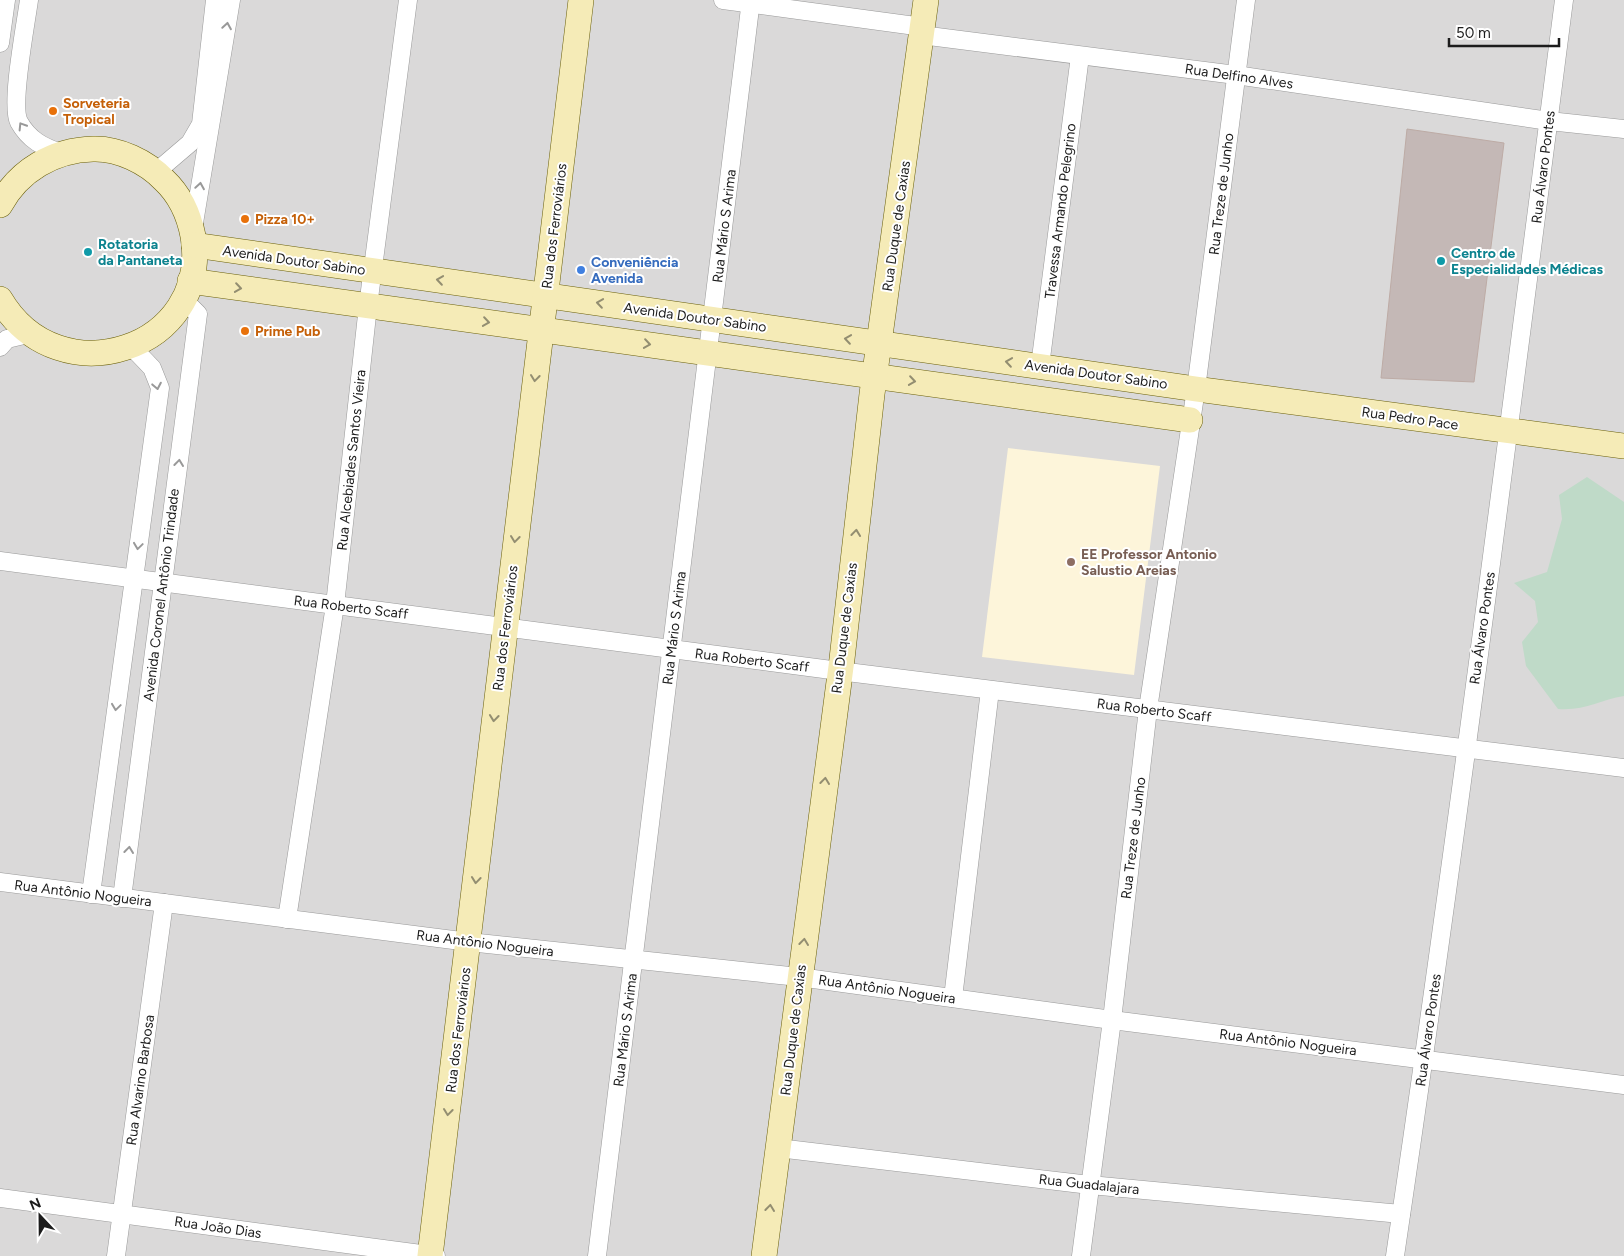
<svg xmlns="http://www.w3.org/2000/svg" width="1624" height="1256" font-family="Figtree,sans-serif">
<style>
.residential{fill:#dad9d9}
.education{fill:#fdf5da}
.wetland{fill:#bfdac8}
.building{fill:#c4b8b6;stroke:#bdaba5}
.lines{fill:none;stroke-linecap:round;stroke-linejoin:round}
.street-casing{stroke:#999;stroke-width:19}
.secondary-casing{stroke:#6a600b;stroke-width:26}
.street{stroke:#fff;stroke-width:18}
.secondary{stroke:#f5ebb7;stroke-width:25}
.oneway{stroke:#999}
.oneway2{stroke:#938e71}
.food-dot{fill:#e8710a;stroke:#fff;stroke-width:2}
.culture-dot{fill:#0f9aa8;stroke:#fff;stroke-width:2}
.shop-dot{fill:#3f7fe0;stroke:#fff;stroke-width:2}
.education-dot{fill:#8d6e63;stroke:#fff;stroke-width:2}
.labels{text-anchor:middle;stroke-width:4;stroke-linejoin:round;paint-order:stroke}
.street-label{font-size:14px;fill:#1c1c1c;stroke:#fff}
.food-label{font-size:14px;font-weight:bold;fill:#c56008;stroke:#fff;text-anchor:start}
.culture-label{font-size:14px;font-weight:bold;fill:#0d838f;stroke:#fff;text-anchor:start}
.shop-label{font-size:14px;font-weight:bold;fill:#366cbe;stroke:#fff;text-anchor:start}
.education-label{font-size:14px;font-weight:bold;fill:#785e54;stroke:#fff;text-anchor:start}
</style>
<rect width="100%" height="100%" fill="#ece7e2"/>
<rect class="residential" x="0" y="0" width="1624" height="1256"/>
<polygon class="education" points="1008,448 1160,466 1134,675 982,657"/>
<path class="wetland" d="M1587 477 1624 502V696C1600 700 1585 711 1558 709L1526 666 1522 642 1538 622 1535 601 1514 583 1547 572 1562 519 1559 495Z"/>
<polygon class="building" points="1407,129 1504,143 1474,382 1381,378"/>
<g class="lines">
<g class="street-casing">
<g id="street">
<path d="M29 0C26 23 10 105 19 122 29 140 43 147 61 153"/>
<polyline points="723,0 923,27"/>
<polyline points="929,36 1236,75 1549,121 1624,129"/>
<polyline points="0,43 6,0"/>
<polyline points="156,172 190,143 201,124 215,0"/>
<polyline points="193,229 231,0"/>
<polyline points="0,347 7,339 28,334"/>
<polyline points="1040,366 1080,56"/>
<polyline points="0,561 839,671 1624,768"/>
<polyline points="0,882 469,942 799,977 1112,1020 1624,1085"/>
<polyline points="91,894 160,388 152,368 131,346"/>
<polyline points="122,898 198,314 183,299"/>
<polyline points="287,919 335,605 368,306 408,0"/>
<polyline points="953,998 990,690"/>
<polyline points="778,1148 1090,1185 1401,1214"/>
<polyline points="0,1198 436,1256"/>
<polyline points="116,1256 164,903"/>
<polyline points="597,1256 751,0"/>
<polyline points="1081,1256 1112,1020 1148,709 1196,389 1246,0"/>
<path d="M1395 1256C1457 838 1510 419 1564 0"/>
</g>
</g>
<g class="secondary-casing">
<g id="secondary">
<path d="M0 205C19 170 54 150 93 149 118 148 147 162 164 180 180 195 189 215 193 236 212 348 59 400 0 299"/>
<polyline points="194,245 1196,389 1624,446"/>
<polyline points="190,281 1190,420"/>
<polyline points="430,1256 581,0"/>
<polyline points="764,1256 842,659 872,394 926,0"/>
</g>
</g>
<use href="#street" class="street"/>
<use href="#secondary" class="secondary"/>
</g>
<defs><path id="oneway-chevron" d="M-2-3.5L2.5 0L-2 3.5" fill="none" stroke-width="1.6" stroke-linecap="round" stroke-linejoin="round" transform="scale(1.25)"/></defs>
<g class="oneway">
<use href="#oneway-chevron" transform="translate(227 26) rotate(-81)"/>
<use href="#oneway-chevron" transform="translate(22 126) rotate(-122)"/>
<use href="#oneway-chevron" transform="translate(200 186) rotate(-81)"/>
<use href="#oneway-chevron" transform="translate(157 386) rotate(79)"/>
<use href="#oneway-chevron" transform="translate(179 463) rotate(-83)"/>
<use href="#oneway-chevron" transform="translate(138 546) rotate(98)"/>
<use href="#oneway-chevron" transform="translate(116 707) rotate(98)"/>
<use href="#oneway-chevron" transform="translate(129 850) rotate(-83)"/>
</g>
<g class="oneway2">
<use href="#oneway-chevron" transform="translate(440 280) rotate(-172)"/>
<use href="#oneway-chevron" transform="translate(238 288) rotate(8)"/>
<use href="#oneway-chevron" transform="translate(600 303) rotate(-172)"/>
<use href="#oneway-chevron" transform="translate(486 322) rotate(8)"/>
<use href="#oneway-chevron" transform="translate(848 339) rotate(-172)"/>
<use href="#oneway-chevron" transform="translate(647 344) rotate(8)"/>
<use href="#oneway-chevron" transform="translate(1009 362) rotate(-172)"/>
<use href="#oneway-chevron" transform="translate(535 378) rotate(97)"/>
<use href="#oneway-chevron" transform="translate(912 381) rotate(8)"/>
<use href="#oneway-chevron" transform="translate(856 533) rotate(-84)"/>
<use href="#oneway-chevron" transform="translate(515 539) rotate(97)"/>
<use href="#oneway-chevron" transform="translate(494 718) rotate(96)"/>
<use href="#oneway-chevron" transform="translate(825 781) rotate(-83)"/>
<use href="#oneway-chevron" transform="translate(476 880) rotate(96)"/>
<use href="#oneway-chevron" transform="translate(804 942) rotate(-83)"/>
<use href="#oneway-chevron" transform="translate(448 1112) rotate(97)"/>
<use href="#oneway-chevron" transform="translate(770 1208) rotate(-83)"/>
</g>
<g class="food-dot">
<circle cx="53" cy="111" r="5"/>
<circle cx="245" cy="219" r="5"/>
<circle cx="245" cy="331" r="5"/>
</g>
<g class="culture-dot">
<circle cx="88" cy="252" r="5"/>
<circle cx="1441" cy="261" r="5"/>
</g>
<circle class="shop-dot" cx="581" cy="270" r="5"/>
<circle class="education-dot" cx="1071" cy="562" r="5"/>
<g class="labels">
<g class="street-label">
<text transform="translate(1239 76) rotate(8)" y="5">Rua Delfino Alves</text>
<text transform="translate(1543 167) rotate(-83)" y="5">Rua Álvaro Pontes</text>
<text transform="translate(1221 194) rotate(-83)" y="5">Rua Treze de Junho</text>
<text transform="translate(1060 211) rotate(-83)" y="5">Travessa Armando Pelegrino</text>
<text transform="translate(554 226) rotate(-83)" y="5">Rua dos Ferroviários</text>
<text transform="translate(724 226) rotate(-83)" y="5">Rua Mário S Arima</text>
<text transform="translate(896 226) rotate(-82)" y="5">Rua Duque de Caxias</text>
<text transform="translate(294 260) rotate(8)" y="5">Avenida Doutor Sabino</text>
<text transform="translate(695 317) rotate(8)" y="5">Avenida Doutor Sabino</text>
<text transform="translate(1096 374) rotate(8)" y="5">Avenida Doutor Sabino</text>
<text transform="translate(1410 418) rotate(8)" y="5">Rua Pedro Pace</text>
<text transform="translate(351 460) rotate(-84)" y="5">Rua Alcebiades Santos Vieira</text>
<text transform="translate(161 595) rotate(-83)" y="5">Avenida Coronel Antônio Trindade</text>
<text transform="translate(351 607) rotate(7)" y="5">Rua Roberto Scaff</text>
<text transform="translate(505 628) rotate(-83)" y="5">Rua dos Ferroviários</text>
<text transform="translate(674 628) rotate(-83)" y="5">Rua Mário S Arima</text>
<text transform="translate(844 628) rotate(-83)" y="5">Rua Duque de Caxias</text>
<text transform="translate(1482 628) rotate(-82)" y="5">Rua Álvaro Pontes</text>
<text transform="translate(752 660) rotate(7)" y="5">Rua Roberto Scaff</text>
<text transform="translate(1154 710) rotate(7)" y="5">Rua Roberto Scaff</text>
<text transform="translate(1133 838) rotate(-83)" y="5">Rua Treze de Junho</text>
<text transform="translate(83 893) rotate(7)" y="5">Rua Antônio Nogueira</text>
<text transform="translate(485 943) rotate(7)" y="5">Rua Antônio Nogueira</text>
<text transform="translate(887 989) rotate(8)" y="5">Rua Antônio Nogueira</text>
<text transform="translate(458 1030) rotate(-83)" y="5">Rua dos Ferroviários</text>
<text transform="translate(625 1030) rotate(-83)" y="5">Rua Mário S Arima</text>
<text transform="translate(793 1030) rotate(-83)" y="5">Rua Duque de Caxias</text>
<text transform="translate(1428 1030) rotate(-82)" y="5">Rua Álvaro Pontes</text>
<text transform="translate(1288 1042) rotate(7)" y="5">Rua Antônio Nogueira</text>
<text transform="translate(140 1080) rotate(-82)" y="5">Rua Alvarino Barbosa</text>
<text transform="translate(1089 1184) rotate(6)" y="5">Rua Guadalajara</text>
<text transform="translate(218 1227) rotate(8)" y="5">Rua João Dias</text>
</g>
<g class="food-label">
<text x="63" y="108">Sorveteria<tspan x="63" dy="16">Tropical</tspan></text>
<text x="255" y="224">Pizza 10+</text>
<text x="255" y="336">Prime Pub</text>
</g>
<g class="culture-label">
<text x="98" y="249">Rotatoria<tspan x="98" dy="16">da Pantaneta</tspan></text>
<text x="1451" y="258">Centro de<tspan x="1451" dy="16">Especialidades Médicas</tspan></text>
</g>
<g class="shop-label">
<text x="591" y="267">Conveniência<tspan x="591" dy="16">Avenida</tspan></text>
</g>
<g class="education-label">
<text x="1081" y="559">EE Professor Antonio<tspan x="1081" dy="16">Salustio Areias</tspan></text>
</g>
</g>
<g transform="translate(40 1216) rotate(338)" stroke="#ffffff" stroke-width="4" paint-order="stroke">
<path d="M0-4L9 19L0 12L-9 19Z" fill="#1c1c1c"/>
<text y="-8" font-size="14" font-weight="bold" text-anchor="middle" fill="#1c1c1c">N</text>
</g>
<path d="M1449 38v8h110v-8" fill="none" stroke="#1c1c1c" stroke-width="2.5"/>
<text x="1456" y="38" font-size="15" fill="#1c1c1c" stroke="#ffffff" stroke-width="4" paint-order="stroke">50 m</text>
</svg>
